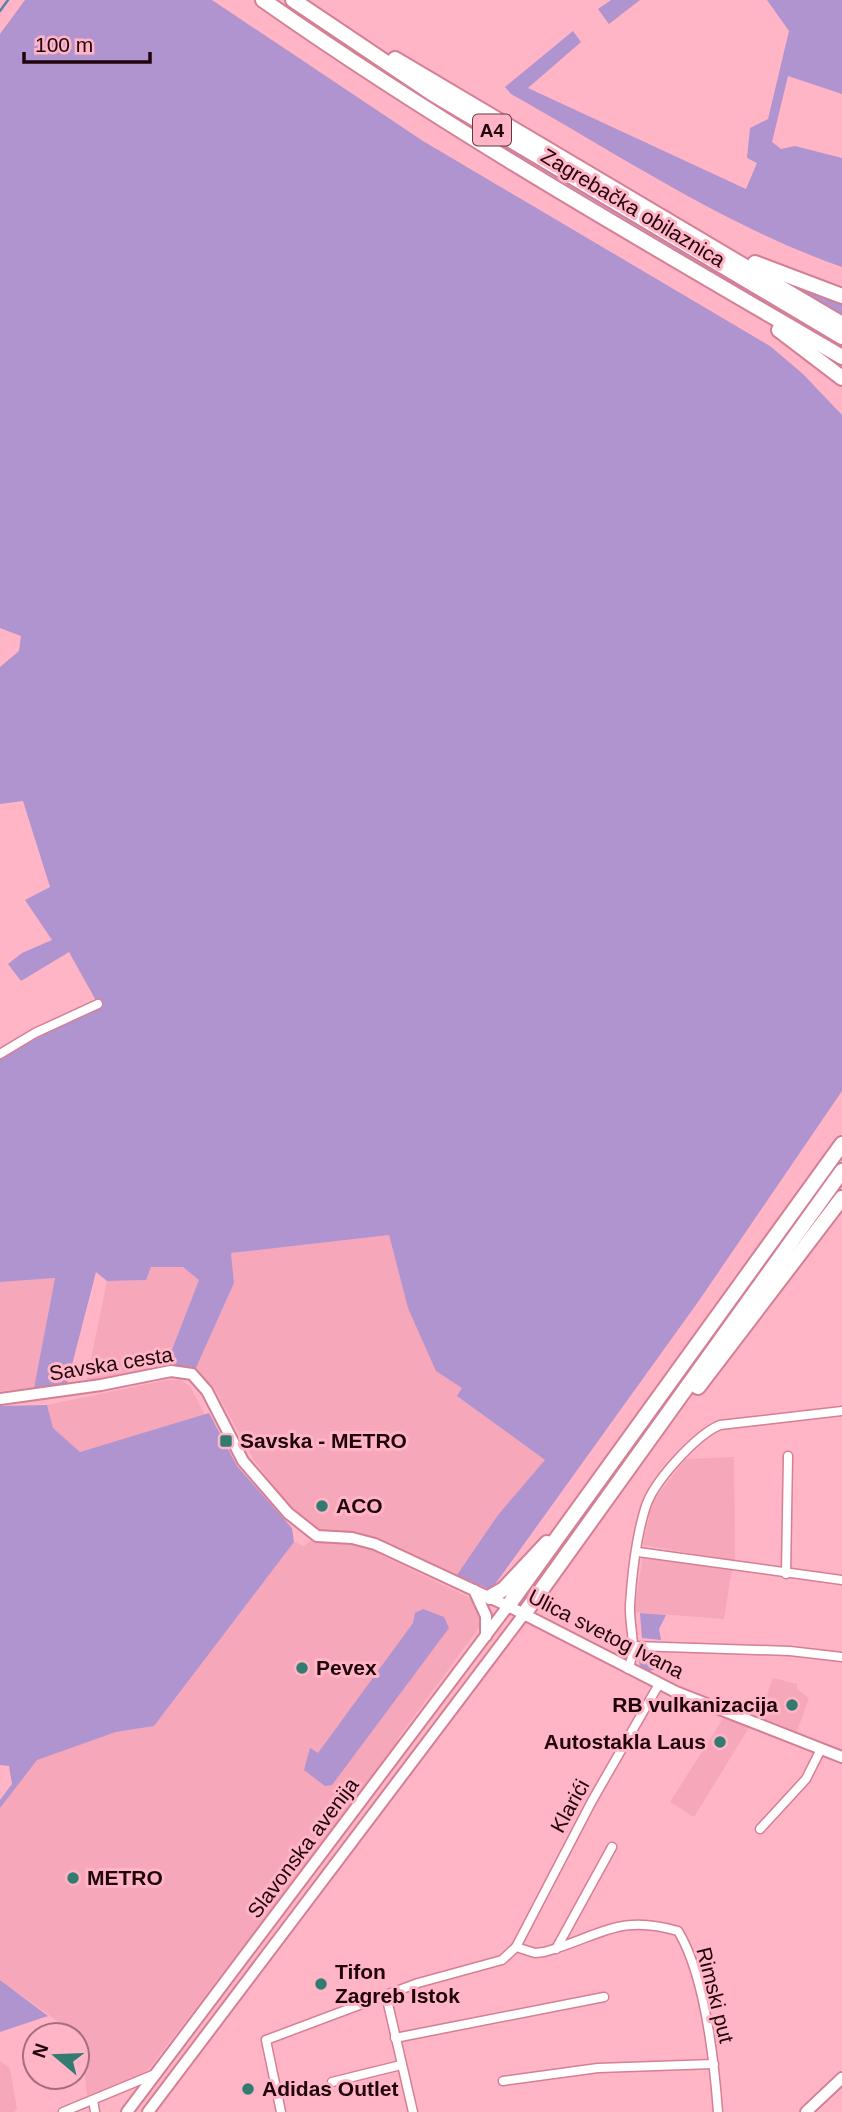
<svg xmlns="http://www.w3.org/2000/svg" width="842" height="2112" font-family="Helvetica,sans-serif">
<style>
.built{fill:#f6a7b9}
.green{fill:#af94d0}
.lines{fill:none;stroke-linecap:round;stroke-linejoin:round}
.stream{stroke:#5c82ab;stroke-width:2.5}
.street-casing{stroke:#d57f94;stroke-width:11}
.secondary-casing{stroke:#d57f94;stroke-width:14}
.highway-casing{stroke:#d57f94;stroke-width:18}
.street{stroke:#fff;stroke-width:8}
.secondary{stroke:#fff;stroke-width:10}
.highway{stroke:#fff;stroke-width:14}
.poi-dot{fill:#337a71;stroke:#ffb5c5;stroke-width:2.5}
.labels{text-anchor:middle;stroke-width:6;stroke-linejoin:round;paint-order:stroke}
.shield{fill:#ffb5c5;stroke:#633843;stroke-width:2}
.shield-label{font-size:19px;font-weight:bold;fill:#20030b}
.street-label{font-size:21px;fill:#20030b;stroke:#ffb5c5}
.poi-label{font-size:21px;font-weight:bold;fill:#20030b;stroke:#ffb5c5;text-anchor:start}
</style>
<rect width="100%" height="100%" fill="#ffb5c5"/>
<g class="built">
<polygon points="389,1235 408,1308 463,1389 457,1396 571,1479 484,1588 371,1538 353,1532 320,1534 306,1530 254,1460 213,1386 195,1370 234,1283 231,1253"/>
<polygon points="151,1267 183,1267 199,1280 166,1365 86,1384 107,1281 146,1280"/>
<polygon points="55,1278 34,1388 0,1391 0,1282"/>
<polygon points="167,1380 181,1380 190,1386 205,1415 80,1452 53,1428 47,1405"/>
<polygon points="734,1457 735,1561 643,1545 652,1502 686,1459"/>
<polygon points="310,1541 344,1541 376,1550 379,1554 474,1600 481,1609 481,1625 401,1734 385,1762 144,2075 136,2081 117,2084 87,2096 81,2040 77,2035 0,1980 0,1808 36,1760 116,1732 154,1726 294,1542 304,1546"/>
<polygon points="643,1556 732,1569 724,1619 634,1612"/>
<polygon points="773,1678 797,1684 797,1689 809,1698 796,1734 758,1720"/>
<polygon points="725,1716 750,1726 694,1817 670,1802"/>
<polygon points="0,2061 10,2068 17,2109 14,2112 0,2112"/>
</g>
<g class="green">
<polygon points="25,0 212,0 423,141 770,346 803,374 842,415 842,1091 698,1302 491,1590 457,1575 498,1515 545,1460 457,1396 462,1388 436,1371 408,1308 389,1235 231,1253 234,1283 195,1370 166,1365 199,1280 183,1267 151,1267 146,1280 107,1281 96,1272 67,1384 34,1388 55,1278 0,1282 0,1057 99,1006 69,952 21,981 8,964 22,953 52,940 25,900 50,887 23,801 0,804 0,667 19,651 21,636 0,628 0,34"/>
<polygon points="611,0 640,0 609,24 598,9"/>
<path d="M767 0H842V94L788 76 772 142 781 149 795 146 842 158V267C725 226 618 154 511 94L505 87 573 31 581 42 528 88 746 189 757 163 747 158 750 128 768 119 789 31Z"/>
<polygon points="434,101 842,344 842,349 433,105"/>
<polygon points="780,279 842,302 842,317"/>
<polygon points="47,1405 53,1428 80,1452 209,1413 237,1466 292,1528 294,1542 154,1726 116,1732 37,1760 0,1808 0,1800 12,1784 9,1766 0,1765 0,1406"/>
<polygon points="423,1609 444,1617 449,1628 332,1785 325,1786 304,1770 310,1748 318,1753 413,1623 415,1613"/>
<polygon points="640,1613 666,1615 659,1629 661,1640 642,1638"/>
<circle cx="649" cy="1661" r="10"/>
<polygon points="0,1980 48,2016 0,2032"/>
</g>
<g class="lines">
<polyline class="stream" points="0,11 8,0"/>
<g class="street-casing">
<g id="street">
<polyline points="0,1054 35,1033 98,1004"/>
<polyline points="638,1552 842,1580"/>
<polyline points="786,1574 788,1456"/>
<polyline points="634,1646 790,1651 842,1657"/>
<path d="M628 1669C638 1648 629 1627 630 1605 632 1575 636 1538 645 1509 652 1483 696 1435 720 1425L842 1411"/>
<polyline points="760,1829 806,1779 821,1749"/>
<polyline points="516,1947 592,1801 659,1684"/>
<polyline points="556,1949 612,1847"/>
<polyline points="386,1995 413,2112"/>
<polyline points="395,2038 604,1997"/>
<polyline points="503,2081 598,2068 714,2064"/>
<polyline points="332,2082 401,2065"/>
<polyline points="93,2100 95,2112"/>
<polyline points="63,2112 155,2074"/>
<path d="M281 2112 266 2040 418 1983 502 1960 516 1947 535 1953 544 1952C599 1937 618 1913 678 1931 705 1975 714 2059 718 2112"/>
</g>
</g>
<g class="secondary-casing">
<g id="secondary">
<polyline points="0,1399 101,1385 171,1371 192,1374 207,1391 243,1461 288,1513 317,1536 352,1538 375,1544 508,1606 676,1692 842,1757"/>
<polyline points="474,1590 486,1616 486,1636"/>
<polyline points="127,2112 508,1606"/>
<polyline points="148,2112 524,1614"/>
<polyline points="806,2112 842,2078"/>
</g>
</g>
<g class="highway-casing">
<g id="highway">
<path d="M263 0C448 130 647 243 842 357"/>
<polyline points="293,0 433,94 842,337"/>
<polyline points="395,59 842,324"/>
<polyline points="755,263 842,296"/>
<polyline points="779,330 842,378"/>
<polyline points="698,1387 842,1198"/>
<polyline points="490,1597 504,1589 547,1543"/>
<polyline points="508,1606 842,1144"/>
<polyline points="524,1614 842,1171"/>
</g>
</g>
<use href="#street" class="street"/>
<use href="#secondary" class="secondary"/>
<use href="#highway" class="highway"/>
</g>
<g class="poi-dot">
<rect x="219" y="1434" width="14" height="14" rx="3.5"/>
<circle cx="322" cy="1506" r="7"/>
<circle cx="302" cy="1668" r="7"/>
<circle cx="792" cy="1705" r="7"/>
<circle cx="720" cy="1742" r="7"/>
<circle cx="73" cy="1878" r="7"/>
<circle cx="321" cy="1984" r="7"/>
<circle cx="248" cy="2089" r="7"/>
</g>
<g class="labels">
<rect class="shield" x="473" y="114.5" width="38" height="31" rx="5"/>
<g class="shield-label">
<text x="492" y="137">A4</text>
</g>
<g class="street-label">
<text transform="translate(633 208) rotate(31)" y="7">Zagrebačka obilaznica</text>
<text transform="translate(111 1364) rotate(-9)" y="7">Savska cesta</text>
<text transform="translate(606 1634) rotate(27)" y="7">Ulica svetog Ivana</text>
<text transform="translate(570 1806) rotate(-61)" y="7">Klarići</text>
<text transform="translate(303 1848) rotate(-53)" y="7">Slavonska avenija</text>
<text transform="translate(715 1995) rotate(76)" y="7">Rimski put</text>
</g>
<g class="poi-label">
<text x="240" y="1448">Savska - METRO</text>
<text x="336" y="1513">ACO</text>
<text x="316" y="1675">Pevex</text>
<text x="778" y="1712" text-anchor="end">RB vulkanizacija</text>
<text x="706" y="1749" text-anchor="end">Autostakla Laus</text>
<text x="87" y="1885">METRO</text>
<text x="335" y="1979">Tifon<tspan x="335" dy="24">Zagreb Istok</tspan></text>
<text x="262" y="2096">Adidas Outlet</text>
</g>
</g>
<g transform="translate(56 2056) rotate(289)"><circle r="33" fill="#ffb5c5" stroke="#a66e7b" stroke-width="2"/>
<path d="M0-5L12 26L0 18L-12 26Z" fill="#337a71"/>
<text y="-10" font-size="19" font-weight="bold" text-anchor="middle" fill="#20030b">N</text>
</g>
<path d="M24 52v10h126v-10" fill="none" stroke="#20030b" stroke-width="3.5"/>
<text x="35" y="52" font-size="21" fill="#20030b" stroke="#ffb5c5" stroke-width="5" paint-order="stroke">100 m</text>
</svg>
